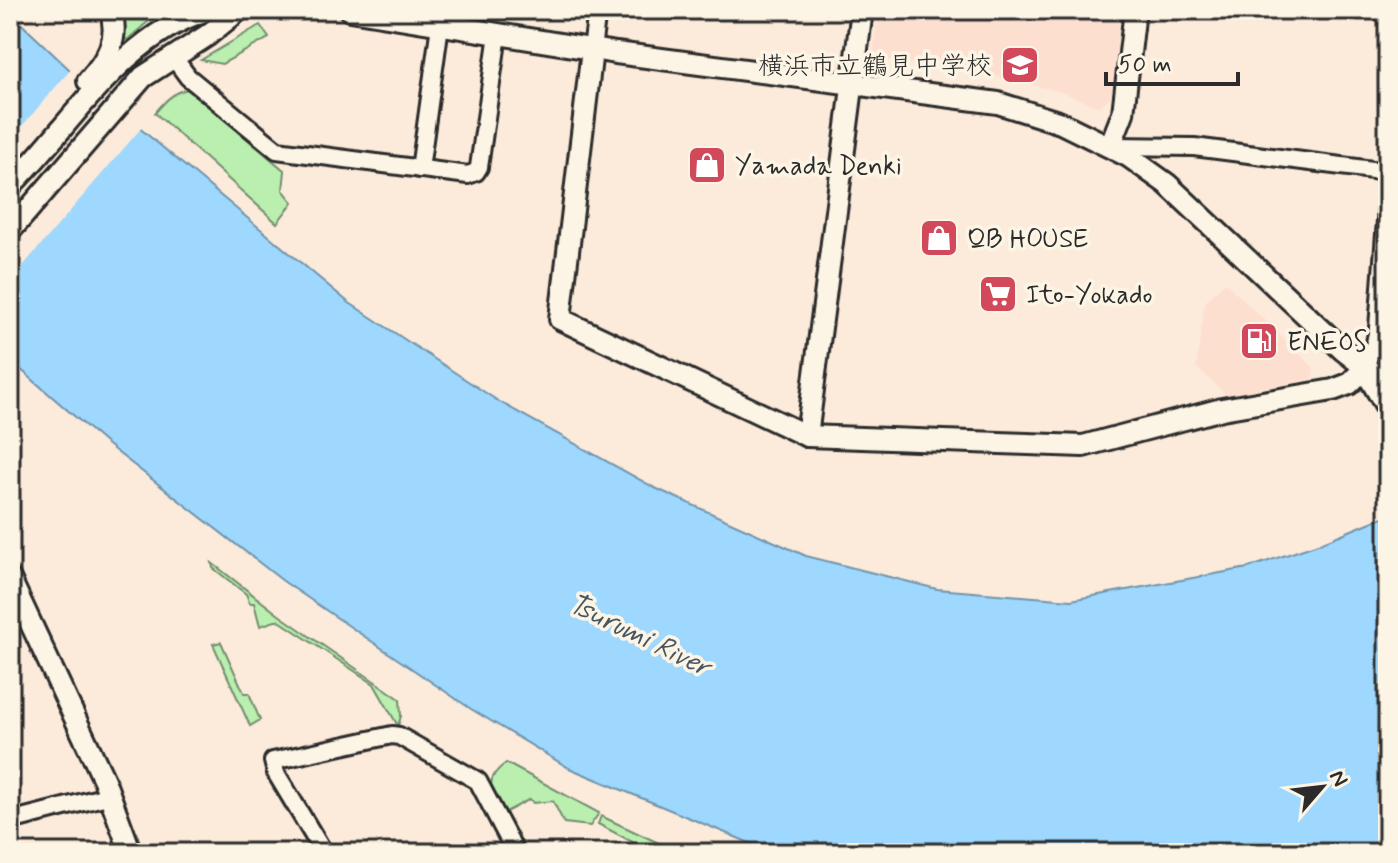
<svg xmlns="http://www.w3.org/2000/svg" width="1398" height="863" font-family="Mynerve,'Klee One',sans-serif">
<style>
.built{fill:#fddfd0}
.green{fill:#baefb0;stroke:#728d6e;stroke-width:2}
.water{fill:#9ed8ff;stroke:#7093aa;stroke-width:2}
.pier{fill:#fcebdb}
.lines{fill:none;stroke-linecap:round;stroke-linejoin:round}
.minor-casing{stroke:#2b2b2b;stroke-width:22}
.tertiary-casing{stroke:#2b2b2b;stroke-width:26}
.minor{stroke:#fcf5e5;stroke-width:16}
.tertiary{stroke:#fcf5e5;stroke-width:20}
.labels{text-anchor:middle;stroke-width:7;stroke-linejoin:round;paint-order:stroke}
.poi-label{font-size:26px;fill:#2b2b2b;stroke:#fcf5e5;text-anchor:start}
.water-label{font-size:28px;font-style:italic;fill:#485660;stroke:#fcf5e5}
</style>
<rect width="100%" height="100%" fill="#fcebdb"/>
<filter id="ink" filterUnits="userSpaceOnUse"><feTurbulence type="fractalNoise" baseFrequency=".0125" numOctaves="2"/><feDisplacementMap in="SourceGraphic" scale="16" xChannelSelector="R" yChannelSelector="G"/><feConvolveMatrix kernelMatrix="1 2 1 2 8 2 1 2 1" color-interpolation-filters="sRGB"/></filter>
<g filter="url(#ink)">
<g class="built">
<polygon points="878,10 1121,10 1111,96 1099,107 1064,93 1005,78 877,58 873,52"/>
<polygon points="1225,282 1314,368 1312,379 1226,395 1196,367 1205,302"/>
</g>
<g class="green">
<polygon points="119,10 168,10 150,20 127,40 124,38"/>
<polygon points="260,25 269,38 222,64 201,60"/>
<path d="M188 89 285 171 283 190 293 202 277 223 155 113C165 101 173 92 188 89Z"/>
<polygon points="212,563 279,615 400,699 401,716 398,726 374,684 278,620 260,626 254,603 250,603 246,594 213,568"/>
<polygon points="221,642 244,693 249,693 260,720 250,726 213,644"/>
<path d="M506 763 599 813 590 826 564 823 553 801 533 803 530 799 506 812C492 793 481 781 506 763Z"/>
<polygon points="601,816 680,853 647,853 648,850 598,824"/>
</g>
<polygon class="water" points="10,13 70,70 348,302 498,401 655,488 806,556 937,589 1071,600 1248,568 1318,544 1388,515 1388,853 774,853 569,768 471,709 283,581 104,442 10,360"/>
<polygon class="pier" points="73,67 143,126 10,281 10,140"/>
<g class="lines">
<g class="minor-casing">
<g id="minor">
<polyline points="592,50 597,10"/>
<polyline points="174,58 188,77 277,150 468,175 476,172 479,167 498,34"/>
<polyline points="1111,146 1194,147 1388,172"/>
<polyline points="420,169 440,25"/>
<polyline points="1364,369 1375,343 1378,328 1388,193"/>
<polyline points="10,821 111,795"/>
<polyline points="324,853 276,773 273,761 392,735 399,736 478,781 516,853"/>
</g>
</g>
<g class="tertiary-casing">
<g id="tertiary">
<polyline points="350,10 616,53 998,103 1061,123 1128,156 1167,184 1343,350 1388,385"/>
<polyline points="592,50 560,319 807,436 1083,446 1222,409 1333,390 1349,384 1364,369"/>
<path d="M88 81C106 61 121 38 110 10"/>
<polyline points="1110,146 1123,113 1135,10"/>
<path d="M10 186C71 126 121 37 207 10"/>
<polyline points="10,231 143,77 208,35 239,10"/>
<polyline points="1366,372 1388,409"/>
<polyline points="807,436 862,10"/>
<polyline points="10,579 104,780 131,853"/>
</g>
</g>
<use href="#minor" class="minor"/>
<use href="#tertiary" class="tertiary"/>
</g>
</g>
<defs>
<g id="school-square" transform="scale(2)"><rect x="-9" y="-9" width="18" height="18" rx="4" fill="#d1495b" stroke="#fcf5e5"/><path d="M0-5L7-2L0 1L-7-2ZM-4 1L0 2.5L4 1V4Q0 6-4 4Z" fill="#fff"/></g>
<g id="shop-square" transform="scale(2)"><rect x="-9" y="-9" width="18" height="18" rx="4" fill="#d1495b" stroke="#fcf5e5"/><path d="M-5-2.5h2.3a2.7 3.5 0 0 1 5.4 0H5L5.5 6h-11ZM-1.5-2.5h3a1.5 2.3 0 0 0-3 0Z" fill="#fff"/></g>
<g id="supermarket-square" transform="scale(2)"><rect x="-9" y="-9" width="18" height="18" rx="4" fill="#d1495b" stroke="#fcf5e5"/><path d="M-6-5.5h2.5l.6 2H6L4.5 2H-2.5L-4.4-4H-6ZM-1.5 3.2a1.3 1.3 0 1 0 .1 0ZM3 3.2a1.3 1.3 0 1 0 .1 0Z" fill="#fff"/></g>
<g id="fuel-square" transform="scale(2)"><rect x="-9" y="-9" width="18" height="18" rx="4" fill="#d1495b" stroke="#fcf5e5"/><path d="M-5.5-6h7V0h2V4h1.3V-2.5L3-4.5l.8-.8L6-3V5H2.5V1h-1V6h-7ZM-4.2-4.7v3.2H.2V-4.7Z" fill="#fff"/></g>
</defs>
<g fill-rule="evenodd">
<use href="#school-square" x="1020" y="65"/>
<use href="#shop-square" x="707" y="165"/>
<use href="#shop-square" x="939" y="238"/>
<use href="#supermarket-square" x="998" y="294"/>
<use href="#fuel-square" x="1259" y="341"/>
</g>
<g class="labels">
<g class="poi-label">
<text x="992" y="74" text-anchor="end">横浜市立鶴見中学校</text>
<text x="735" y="174">Yamada Denki</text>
<text x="967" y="247">QB HOUSE</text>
<text x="1026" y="303">Ito-Yokado</text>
<text x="1287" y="350">ENEOS</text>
</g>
<g class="water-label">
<text transform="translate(640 634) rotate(26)" y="10">Tsurumi River</text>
</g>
</g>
<rect width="1398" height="863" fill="none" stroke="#fcf5e5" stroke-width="40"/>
<rect x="20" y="20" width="1358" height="823" fill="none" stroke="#2b2b2b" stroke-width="3" filter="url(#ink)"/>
<g transform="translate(1322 787) rotate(62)" stroke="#fcf5e5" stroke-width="6" paint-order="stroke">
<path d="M0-6L14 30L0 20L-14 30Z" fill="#2b2b2b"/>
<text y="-12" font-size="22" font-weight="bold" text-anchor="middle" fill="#2b2b2b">N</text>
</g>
<path d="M1106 72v12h132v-12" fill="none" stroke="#2b2b2b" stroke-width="4"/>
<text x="1118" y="72" font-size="24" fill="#2b2b2b" stroke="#fcf5e5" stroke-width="6" paint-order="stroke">50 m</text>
</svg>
